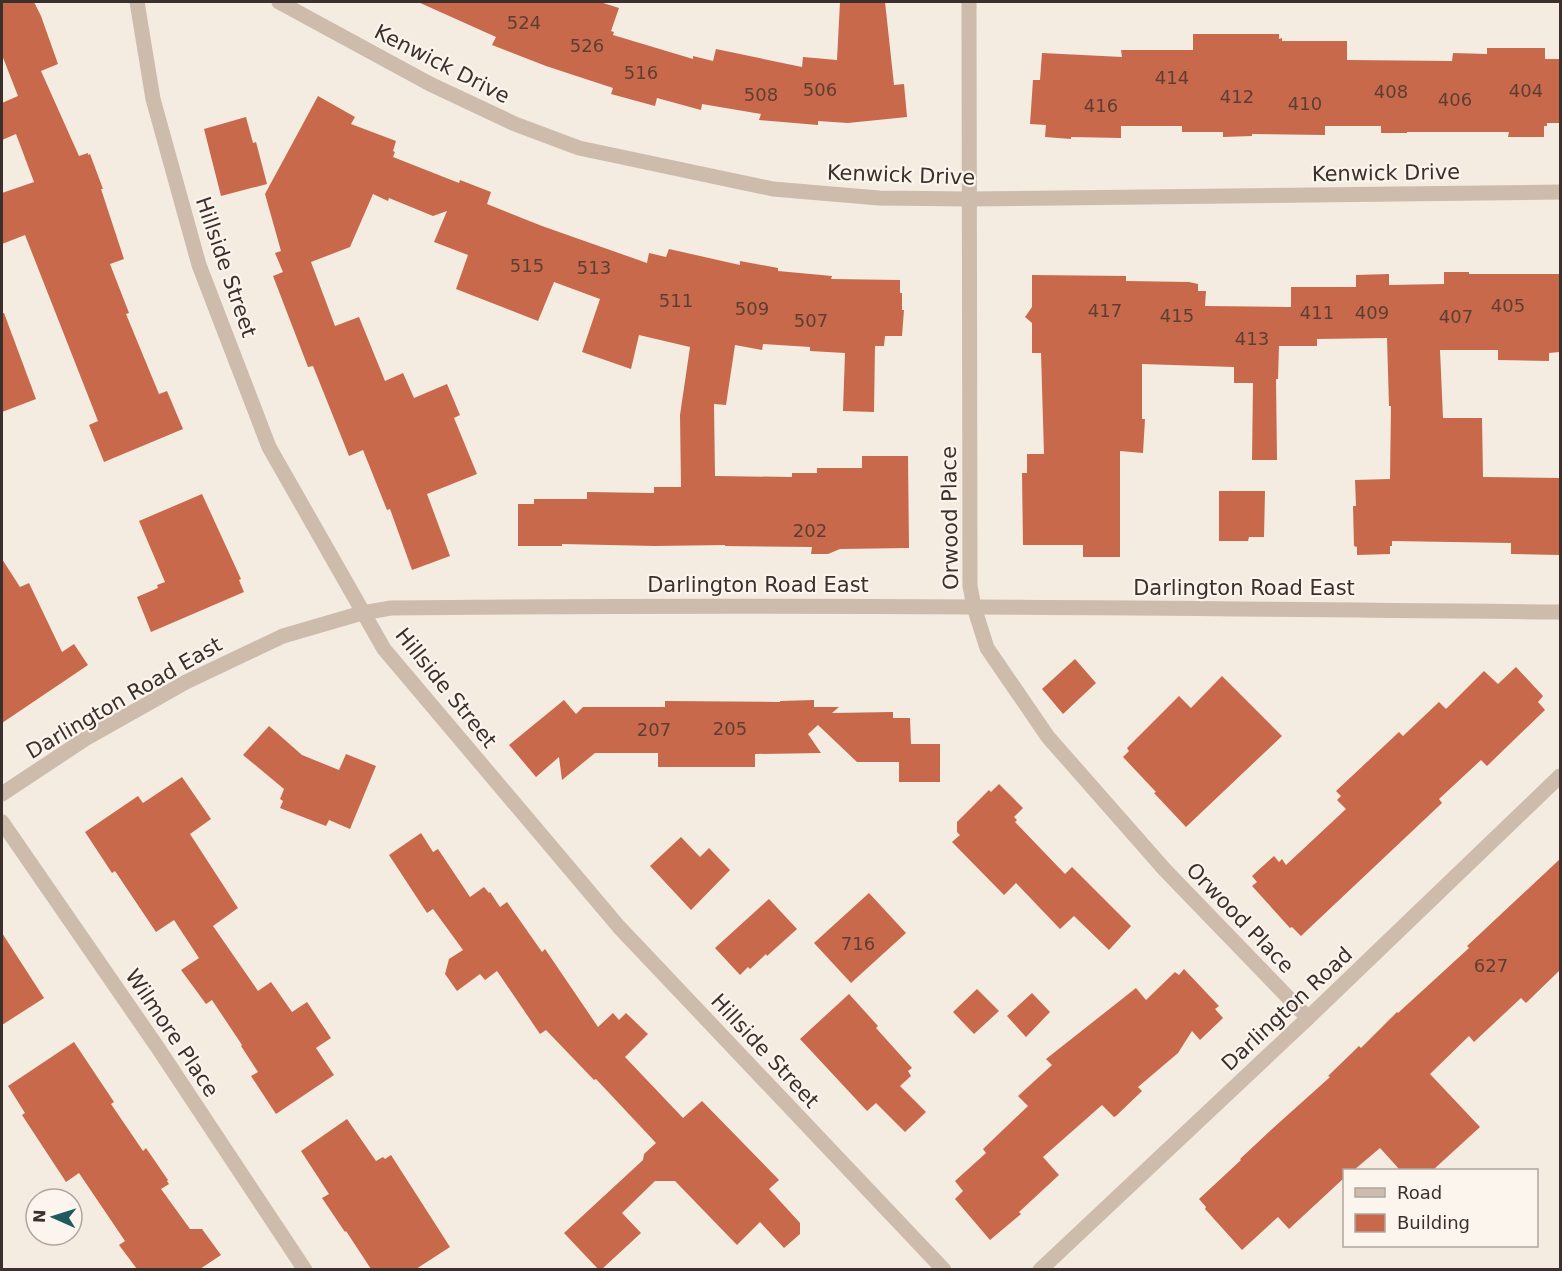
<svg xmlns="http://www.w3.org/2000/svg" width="1562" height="1271" font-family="'DejaVu Sans',sans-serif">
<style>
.building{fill:#c8694b}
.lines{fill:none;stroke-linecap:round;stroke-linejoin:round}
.street{stroke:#cdbbac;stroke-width:15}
.labels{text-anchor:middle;stroke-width:4.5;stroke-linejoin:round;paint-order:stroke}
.number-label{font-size:18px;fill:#5e3e33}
.street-label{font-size:21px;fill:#3b302b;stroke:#fbf5ee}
</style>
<rect width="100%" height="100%" fill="#f4ebe1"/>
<g class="building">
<polygon points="2,2 34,2 41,16 58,64 41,71 79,156 88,153 88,155 90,154 103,189 101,189 124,259 110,264 129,313 126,314 159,394 167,391 183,429 104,462 89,425 98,421 25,235 2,244 2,193 34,182 16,134 2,140 2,103 18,96 2,55"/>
<polygon points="418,2 600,2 619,8 611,31 614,32 613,35 693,59 693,56 713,61 716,49 802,67 803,57 837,60 840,2 885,2 894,85 904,84 907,117 848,123 818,121 818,125 759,120 761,114 702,104 701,110 657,98 655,106 611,94 613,88 546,66 492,45 496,37"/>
<polygon points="1193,34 1279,34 1279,39 1282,38 1282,41 1347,41 1347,60 1452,61 1453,53 1487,54 1487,48 1545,48 1545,59 1560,59 1560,123 1547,123 1547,126 1544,126 1544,137 1508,137 1509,132 1407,132 1407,133 1381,133 1381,126 1325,126 1325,135 1252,134 1252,136 1223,137 1223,132 1182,132 1182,126 1121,126 1121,138 1071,137 1071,139 1045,137 1046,125 1030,124 1033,80 1040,80 1042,53 1122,57 1121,50 1193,50"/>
<polygon points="318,96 355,117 351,124 396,141 393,151 395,152 393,157 459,183 460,180 491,192 487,204 542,226 647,263 649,253 666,257 669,249 740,265 740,261 778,268 778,271 832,276 831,279 900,280 900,293 902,293 902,310 904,310 902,336 885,336 884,346 875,346 874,412 843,411 845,353 810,351 810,347 763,344 762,350 735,345 726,405 714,404 715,476 792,477 792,473 817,473 817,468 862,468 862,456 908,456 909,548 840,549 828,554 811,554 812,547 725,546 725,545 655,546 562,544 562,546 518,546 518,504 534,504 534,499 587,499 587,492 654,493 654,487 681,487 680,415 690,347 639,335 631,369 582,352 600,299 554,282 538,321 456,289 468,255 434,242 447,211 433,216 389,198 388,201 373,194 350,247 311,262 335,326 359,317 385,381 403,373 414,398 447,384 460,415 454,418 477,474 427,494 450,556 412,570 390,509 387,510 363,450 349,456 313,366 308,367 273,276 283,272 275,253 281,251 265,194"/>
<polygon points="246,117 253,143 256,142 267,184 221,196 204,129"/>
<polygon points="1444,272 1469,272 1469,274 1560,274 1560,352 1549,353 1549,361 1498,360 1498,350 1440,350 1443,418 1482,418 1483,477 1560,478 1560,555 1511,554 1511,543 1392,541 1392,546 1390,546 1390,554 1357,555 1357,547 1354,546 1353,506 1356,506 1355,480 1390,479 1391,406 1389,406 1387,338 1317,339 1317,346 1279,346 1278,379 1276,379 1277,460 1252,460 1253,383 1234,383 1234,367 1142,364 1142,419 1145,419 1143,453 1120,451 1120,557 1083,557 1083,545 1023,545 1022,473 1027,473 1027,454 1044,454 1041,353 1032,353 1032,323 1025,317 1032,307 1032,275 1126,276 1126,281 1189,282 1198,284 1198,291 1206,291 1205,306 1291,307 1291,287 1356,287 1356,275 1389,274 1389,285 1444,284"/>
<polygon points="2,313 4,313 36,399 2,412"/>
<polygon points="1219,491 1265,491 1264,537 1249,537 1248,541 1219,541"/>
<polygon points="202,494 241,579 239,580 244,592 151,632 137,597 158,588 157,585 165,582 139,521"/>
<polygon points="2,559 20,587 29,583 62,652 74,644 88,665 2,723"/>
<polygon points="1075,659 1096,683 1063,714 1042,689"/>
<polygon points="1516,667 1543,696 1538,702 1545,710 1487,766 1481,760 1439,799 1442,803 1301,936 1292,927 1290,928 1252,886 1257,882 1252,876 1274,856 1279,862 1282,859 1286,865 1346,809 1337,800 1341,796 1336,791 1399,732 1403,736 1439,702 1446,709 1484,671 1498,684"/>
<polygon points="1222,676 1282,736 1186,827 1154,793 1156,792 1123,757 1129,751 1127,748 1179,696 1191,708"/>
<polygon points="564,700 576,714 583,707 665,707 665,701 780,702 780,701 814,700 814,707 839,707 832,713 893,712 893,718 910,718 911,744 940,744 940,782 899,782 899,762 857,762 818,725 808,734 821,753 755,754 755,767 658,767 658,753 595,753 562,780 559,757 536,777 509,745"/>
<polygon points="269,726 302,755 339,770 346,754 376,766 350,829 329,820 326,826 280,808 283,801 280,799 284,789 243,755"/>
<polygon points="182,777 211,819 190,834 238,908 213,926 258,991 271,982 292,1012 307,1002 331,1038 316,1048 334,1075 276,1114 251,1076 258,1072 241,1046 242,1045 212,1000 206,1004 181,970 199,958 174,920 156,932 115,871 112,873 85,832 138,796 143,803"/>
<polygon points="999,784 1023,808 1014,817 1017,820 1015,822 1065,874 1072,867 1131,926 1109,950 1074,916 1060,929 1016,883 1004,895 952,842 960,835 957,832 957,822 989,790 991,792"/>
<polygon points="421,833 433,852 438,849 470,897 484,887 489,893 490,892 500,907 507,902 542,952 545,949 598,1027 613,1013 619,1020 626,1013 648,1034 625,1057 683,1118 702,1101 779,1180 769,1189 800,1223 800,1234 784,1248 760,1222 737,1245 675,1181 655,1181 622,1213 641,1233 602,1269 598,1269 564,1233 643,1160 644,1154 656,1143 596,1079 594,1080 546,1030 540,1034 497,971 485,980 480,974 457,991 445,974 449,959 463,950 433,909 427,913 389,855"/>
<polygon points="681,837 700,857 709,848 730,870 691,910 650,866"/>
<polygon points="1560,859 1560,970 1526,1003 1521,998 1474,1042 1469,1036 1430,1074 1480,1127 1433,1170 1400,1170 1380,1148 1354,1170 1344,1170 1344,1178 1289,1229 1278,1217 1242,1250 1205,1209 1206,1207 1199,1199 1241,1160 1240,1159 1271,1130 1330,1077 1328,1076 1359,1046 1361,1048 1397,1012 1398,1013 1469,948 1467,946"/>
<polygon points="869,893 906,933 851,983 814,943"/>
<polygon points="769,899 797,929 767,956 766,954 750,969 748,967 740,975 715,948"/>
<polygon points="2,933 44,998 2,1025"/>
<polygon points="1184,969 1219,1006 1215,1009 1223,1018 1200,1040 1192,1031 1178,1053 1138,1087 1142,1091 1116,1116 1114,1117 1102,1105 1043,1157 1059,1175 1019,1212 1021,1214 990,1240 955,1199 963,1191 955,1181 986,1153 983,1149 1028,1106 1018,1096 1052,1065 1046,1059 1136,988 1146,1000 1175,972 1179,975"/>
<polygon points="977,989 999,1011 974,1034 953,1012"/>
<polygon points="1032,993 1050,1012 1026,1037 1007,1016"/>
<polygon points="849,994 878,1026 876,1028 912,1068 908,1071 911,1076 900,1086 926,1112 905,1132 876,1103 867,1111 800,1039"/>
<polygon points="74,1042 114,1102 111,1104 143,1151 146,1148 168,1180 167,1181 169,1184 161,1189 190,1229 202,1229 221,1255 200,1269 137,1269 119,1245 125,1241 79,1173 66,1182 22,1115 25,1113 8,1086"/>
<polygon points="347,1119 376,1161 383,1157 385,1159 391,1155 450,1247 416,1269 371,1269 346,1231 345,1232 322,1198 329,1194 301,1151"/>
</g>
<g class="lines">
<g class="street">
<polyline points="137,2 153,99 199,265 269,447 384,649 619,927 944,1270"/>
<polyline points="279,2 430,84 515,124 579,148 773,189 879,198 968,199 1560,192"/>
<polyline points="969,2 970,586 974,607 987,648 1048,737 1165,870 1308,1018"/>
<path d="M2 794 85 739 186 682 283 636 362 613 391 608C781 604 1171 608 1560 612"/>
<polyline points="2,822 158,1048 305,1270"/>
<polyline points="1040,1270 1308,1018 1560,776"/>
</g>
</g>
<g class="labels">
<g class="number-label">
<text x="524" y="29">524</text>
<text x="587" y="52">526</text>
<text x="641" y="79">516</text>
<text x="1172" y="84">414</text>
<text x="820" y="96">506</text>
<text x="1526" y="97">404</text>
<text x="1391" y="98">408</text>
<text x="761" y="101">508</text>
<text x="1237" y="103">412</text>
<text x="1455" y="106">406</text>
<text x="1305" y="110">410</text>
<text x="1101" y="112">416</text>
<text x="527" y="272">515</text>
<text x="594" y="274">513</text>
<text x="676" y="307">511</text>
<text x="1508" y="312">405</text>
<text x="752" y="315">509</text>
<text x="1105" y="317">417</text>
<text x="1317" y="319">411</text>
<text x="1372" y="319">409</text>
<text x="1177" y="322">415</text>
<text x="1456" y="323">407</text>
<text x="811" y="327">507</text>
<text x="1252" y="345">413</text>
<text x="810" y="537">202</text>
<text x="730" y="735">205</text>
<text x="654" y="736">207</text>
<text x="858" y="950">716</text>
<text x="1491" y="972">627</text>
</g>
<g class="street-label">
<text transform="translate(442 64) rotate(27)" y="7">Kenwick Drive</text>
<text transform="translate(1386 173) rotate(-1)" y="7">Kenwick Drive</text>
<text transform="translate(901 175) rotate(2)" y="7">Kenwick Drive</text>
<text transform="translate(226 267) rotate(71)" y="7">Hillside Street</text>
<text transform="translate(950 518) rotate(-91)" y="7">Orwood Place</text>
<text x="758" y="592">Darlington Road East</text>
<text x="1244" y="595">Darlington Road East</text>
<text transform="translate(446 688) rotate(51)" y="7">Hillside Street</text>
<text transform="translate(124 698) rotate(-30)" y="7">Darlington Road East</text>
<text transform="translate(1240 918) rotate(46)" y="7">Orwood Place</text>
<text transform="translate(1287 1009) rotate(-43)" y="7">Darlington Road</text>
<text transform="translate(172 1033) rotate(56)" y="7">Wilmore Place</text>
<text transform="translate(765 1051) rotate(47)" y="7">Hillside Street</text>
</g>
</g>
<rect width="1562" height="1271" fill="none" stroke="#3b302b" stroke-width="6"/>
<rect x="1343" y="1169" width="195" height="78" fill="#fbf5ee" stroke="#aea6a0" stroke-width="1.5"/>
<rect x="1355" y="1188" width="30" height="9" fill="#cdbbac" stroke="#aea6a0" stroke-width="1.5"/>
<text x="1397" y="1199" font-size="18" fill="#3b302b">Road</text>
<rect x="1355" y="1214" width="30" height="18" fill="#c8694b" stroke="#aea6a0" stroke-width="1.5"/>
<text x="1397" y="1229" font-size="18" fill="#3b302b">Building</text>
<g transform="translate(54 1217) rotate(273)"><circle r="28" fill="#fbf5ee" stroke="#aea6a0" stroke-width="1.5"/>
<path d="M0-4.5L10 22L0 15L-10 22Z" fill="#1f5a5e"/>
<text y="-9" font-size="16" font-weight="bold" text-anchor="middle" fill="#3b302b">N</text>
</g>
</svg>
